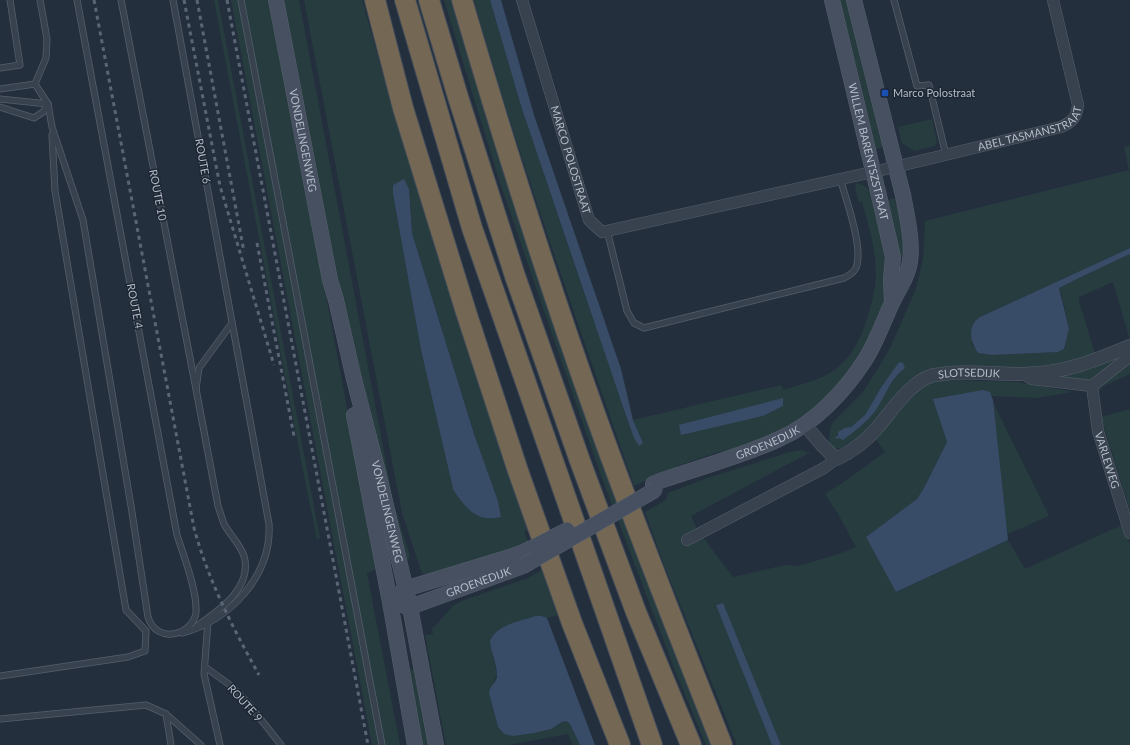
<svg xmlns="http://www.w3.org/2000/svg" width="1130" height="745" font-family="Lato,sans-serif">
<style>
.green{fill:#263c3f;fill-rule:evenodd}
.water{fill:#394c67}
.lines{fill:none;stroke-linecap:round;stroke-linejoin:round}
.service-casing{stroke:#565f6c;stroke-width:7}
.minor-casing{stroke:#565f6c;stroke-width:12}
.tertiary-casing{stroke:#565f6c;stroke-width:14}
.secondary-casing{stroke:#565f6c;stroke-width:16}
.motorway-casing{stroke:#434c59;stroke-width:22}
.service{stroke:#38414e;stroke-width:5.5}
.minor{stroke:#38414e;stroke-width:11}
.tertiary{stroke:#38414e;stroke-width:13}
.secondary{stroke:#465061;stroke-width:15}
.motorway{stroke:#746855;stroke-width:20}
.rail{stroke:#5a6575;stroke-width:3;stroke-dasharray:4 4;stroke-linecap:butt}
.secondary-bridge-casing{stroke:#565f6c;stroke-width:16;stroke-linecap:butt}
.secondary-bridge{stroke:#465061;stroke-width:15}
.transit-dot{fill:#1a4fb4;stroke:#1d2633;stroke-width:1.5}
.labels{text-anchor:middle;stroke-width:3;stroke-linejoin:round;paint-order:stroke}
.poi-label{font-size:11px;fill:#b4bcc9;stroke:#1d2633;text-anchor:start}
.street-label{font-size:11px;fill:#b4bcc9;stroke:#1d2633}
</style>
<rect width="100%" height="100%" fill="#242f3e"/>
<g class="green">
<polygon points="214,0 218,0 320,538 317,539 304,476"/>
<polygon points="231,0 239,0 380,745 372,745"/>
<polygon points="243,0 271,0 377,569 367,573 400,745 384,745"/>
<polygon points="281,0 299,0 394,505 410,556 409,559 403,562 337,288"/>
<path d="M304 0H362C411 178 470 353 528 529L524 532 529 543 491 556 461 564 431 574H423L422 573 402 513ZM409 189 412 233 474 434 498 501 501 517 453 489 421 350 393 194Z"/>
<polygon points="444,0 453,0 713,745 706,745 674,668 600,473 499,180"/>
<path d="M474 0H490L521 106 623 407 634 438 643 443 633 420 781 385 784 390C801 384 820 380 835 370 850 358 859 342 865 325 869 312 873 299 875 286 879 258 869 228 862 202H859L855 189 856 183C864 185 867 187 872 193L888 267 887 296 878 322 864 351 843 381 806 418 784 432 731 450 715 453 681 465 634 486C579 325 520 164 474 0ZM774 401 783 406 763 416 681 434Z"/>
<polygon points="835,0 851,0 887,146 872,150"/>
<polygon points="932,119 937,142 935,146 914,151 902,143 898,127"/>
<path d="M1130 145V248L980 317 972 344 978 353 992 355 1058 352 1064 349 1069 329 1061 293 1059 288 1081 277 1130 254V340L1113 282 1079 297V301L1096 357 1065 368 938 371 868 432 841 448 831 449 829 440 830 430 833 422 863 392 875 373 889 350 916 289 923 259 925 221 1129 170 1124 147ZM899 362 905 368 899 373 863 425 836 437 842 429 851 427 865 415 882 386Z"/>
<polygon points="900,197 904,255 898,256 884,201"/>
<polygon points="1130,350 1099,378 1086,382 1058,380 1058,374"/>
<polygon points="1130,358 1130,374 1102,387 1101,390 1099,390 1100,386"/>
<polygon points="947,380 1018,382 1073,392 1036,398 992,396 990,392 934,400 947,442 924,488 917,499 866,537 897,592 1008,540 1025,569 1124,524 1130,545 1130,745 781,745 722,603 716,605 772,745 737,745 666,570 645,512 666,500 668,493 707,478 790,452 801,450 809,453 691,516 698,531 733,577 785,565 798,566 839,554 856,547 838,514 825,494 851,477 885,452 876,439 888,425 905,401 927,383"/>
<polygon points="993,402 1049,516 1008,534 1004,515"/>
<polygon points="1130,409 1130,511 1101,417"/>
<polygon points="542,570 558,615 547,618 542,616 491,646 497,675 489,693 498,727 551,729 562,722 566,721 570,724 580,745 573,745 568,734 508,745 446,745 425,635 433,634 432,628 436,625 454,605 464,600 528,578"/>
<polygon points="415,669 430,745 422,745 408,670"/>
</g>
<g class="water">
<polygon points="490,0 501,0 534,115 621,369 633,420 643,443 639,446 634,438 623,407 521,106"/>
<path d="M404 179 409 189 412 233 474 434 498 501 501 517C477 523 465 508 453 489L421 350 393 194V185Z"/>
<path d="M1130 248V254L1081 277 1059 288 1069 329 1064 349 1058 352 992 355 978 353C970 341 967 326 980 317Z"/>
<path d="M899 362 903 363 905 368C891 378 885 396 876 410 867 422 855 431 843 440L839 438 837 439 835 437 838 436V432L845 428 851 427 865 415 882 386Z"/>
<polygon points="983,390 990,392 993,400 1008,540 896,592 866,537 917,499 924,488 947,442 933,399"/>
<polygon points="783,398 783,406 763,416 681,435 679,425"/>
<polygon points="723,603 781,745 772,745 716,605"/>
<path d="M536 616H542L547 618 595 745H580L570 724 566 721 562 722 551 729 534 733 513 736 504 734 498 727 489 693C490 685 497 682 497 676 497 664 491 652 490 641 497 624 521 621 536 616Z"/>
</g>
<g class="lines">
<g class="service-casing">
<g id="service">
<polyline points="121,0 196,389"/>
<path d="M173 0 269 524C272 575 230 621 182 633"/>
<polyline points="241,0 382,745"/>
<polyline points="894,0 917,86 929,85 946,155"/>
<polyline points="0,68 20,65 10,0"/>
<path d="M35 84 48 104 52 127 83 220 131 506 148 617C157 646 194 634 196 612 197 590 184 557 177 535L77 0"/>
<polyline points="35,84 46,58 47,39 40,0"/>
<polyline points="0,89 35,84"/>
<polyline points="0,99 48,104"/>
<polyline points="0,107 34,118 43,112 48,104"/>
<path d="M607 230 627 311 634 323 644 328 844 278C848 276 854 272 856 268 864 248 846 200 840 178"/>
<polyline points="208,621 204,674 220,745"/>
<path d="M197 626C219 610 253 588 244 556 240 544 230 535 224 524 222 518 220 512 218 506L196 389 199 368 232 323"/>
<polyline points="205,667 230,685 248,703 281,745"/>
<polyline points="0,676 128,657 145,651 146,631 126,610 55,191 52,135"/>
<polyline points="166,714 201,745"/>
<polyline points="0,719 146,705 166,714 171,745"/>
</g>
</g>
<g class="minor-casing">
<g id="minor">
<path id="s1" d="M522 0 589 220 602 232 895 167 1061 127C1072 122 1077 117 1078 105L1053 0"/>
<polyline points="1027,376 1032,379 1092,386 1130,356"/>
<path id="s2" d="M1092 386 1098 431 1130 533"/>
<polyline points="687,540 824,468 836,459"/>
</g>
</g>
<g class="tertiary-casing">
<g id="tertiary">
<path id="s3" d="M805 425 821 444 836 459C851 452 867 440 877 428 891 412 910 382 931 376 935 374 939 375 943 374 971 370 998 375 1025 374 1065 373 1094 361 1130 346"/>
</g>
</g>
<g class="secondary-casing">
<g id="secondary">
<path id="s4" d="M276 0 330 280 336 300 354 379 378 472 410 607 436 745"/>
<path id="s5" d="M832 0 880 200 893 257 891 279 892 302"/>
<polyline points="354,415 390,602 415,745"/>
<path id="s6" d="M653 484C663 479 673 477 684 473 717 462 750 453 781 438 815 423 845 391 865 360 876 343 883 322 892 303 897 292 905 281 908 270 915 249 907 217 903 195L854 0"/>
<polyline points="398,595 405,589 519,554 536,546"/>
<path id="s7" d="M401 605 410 607 523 566"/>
</g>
</g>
<g class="motorway-casing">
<g id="motorway">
<polyline points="375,0 403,108 466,312 518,471 572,623 620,745"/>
<polyline points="405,0 472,228 652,745"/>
<polyline points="429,0 458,97 515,276 580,461 636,612 691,745"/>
<path d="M462 0C502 137 545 273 593 408 633 521 678 633 722 745"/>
</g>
</g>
<use href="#service" class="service"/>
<use href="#minor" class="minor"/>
<use href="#tertiary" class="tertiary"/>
<use href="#secondary" class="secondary"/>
<use href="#motorway" class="motorway"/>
<g class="rail">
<path d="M94 0 194 528C208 580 233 628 259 675"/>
<polyline points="184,0 220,186 274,365"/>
<polyline points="197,0 244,252"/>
<polyline points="227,0 368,745"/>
<polyline points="257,243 294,436"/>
</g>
<g class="secondary-bridge-casing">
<g id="secondary-bridge">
<polyline points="536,546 567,530"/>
<polyline points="523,566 655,490"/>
</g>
</g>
<use href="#secondary-bridge" class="secondary-bridge"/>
</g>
<rect class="transit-dot" x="881" y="89" width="8" height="8" rx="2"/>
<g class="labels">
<g class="poi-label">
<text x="893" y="97">Marco Polostraat</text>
</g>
<g class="street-label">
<text dy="4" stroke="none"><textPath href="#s1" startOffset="690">ABEL TASMANSTRAAT</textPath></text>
<text dy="4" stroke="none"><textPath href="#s4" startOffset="143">VONDELINGENWEG</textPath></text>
<text dy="4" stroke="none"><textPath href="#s5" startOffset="156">WILLEM BARENTSZSTRAAT</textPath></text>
<text dy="4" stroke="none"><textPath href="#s1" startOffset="167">MARCO POLOSTRAAT</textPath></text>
<text transform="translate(203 161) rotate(80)" y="4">ROUTE 6</text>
<text transform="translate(158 195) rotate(79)" y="4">ROUTE 10</text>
<text transform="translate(135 306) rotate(79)" y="4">ROUTE 4</text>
<text dy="4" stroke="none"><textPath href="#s3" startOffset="212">SLOTSEDIJK</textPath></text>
<text dy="4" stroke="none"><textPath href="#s6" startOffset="122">GROENEDIJK</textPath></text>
<text dy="4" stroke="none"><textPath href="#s2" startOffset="76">VARLEWEG</textPath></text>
<text dy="4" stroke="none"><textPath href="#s4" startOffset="524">VONDELINGENWEG</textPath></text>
<text dy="4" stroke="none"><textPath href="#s7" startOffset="82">GROENEDIJK</textPath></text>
<text transform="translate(245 703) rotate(48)" y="4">ROUTE 9</text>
</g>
</g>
</svg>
